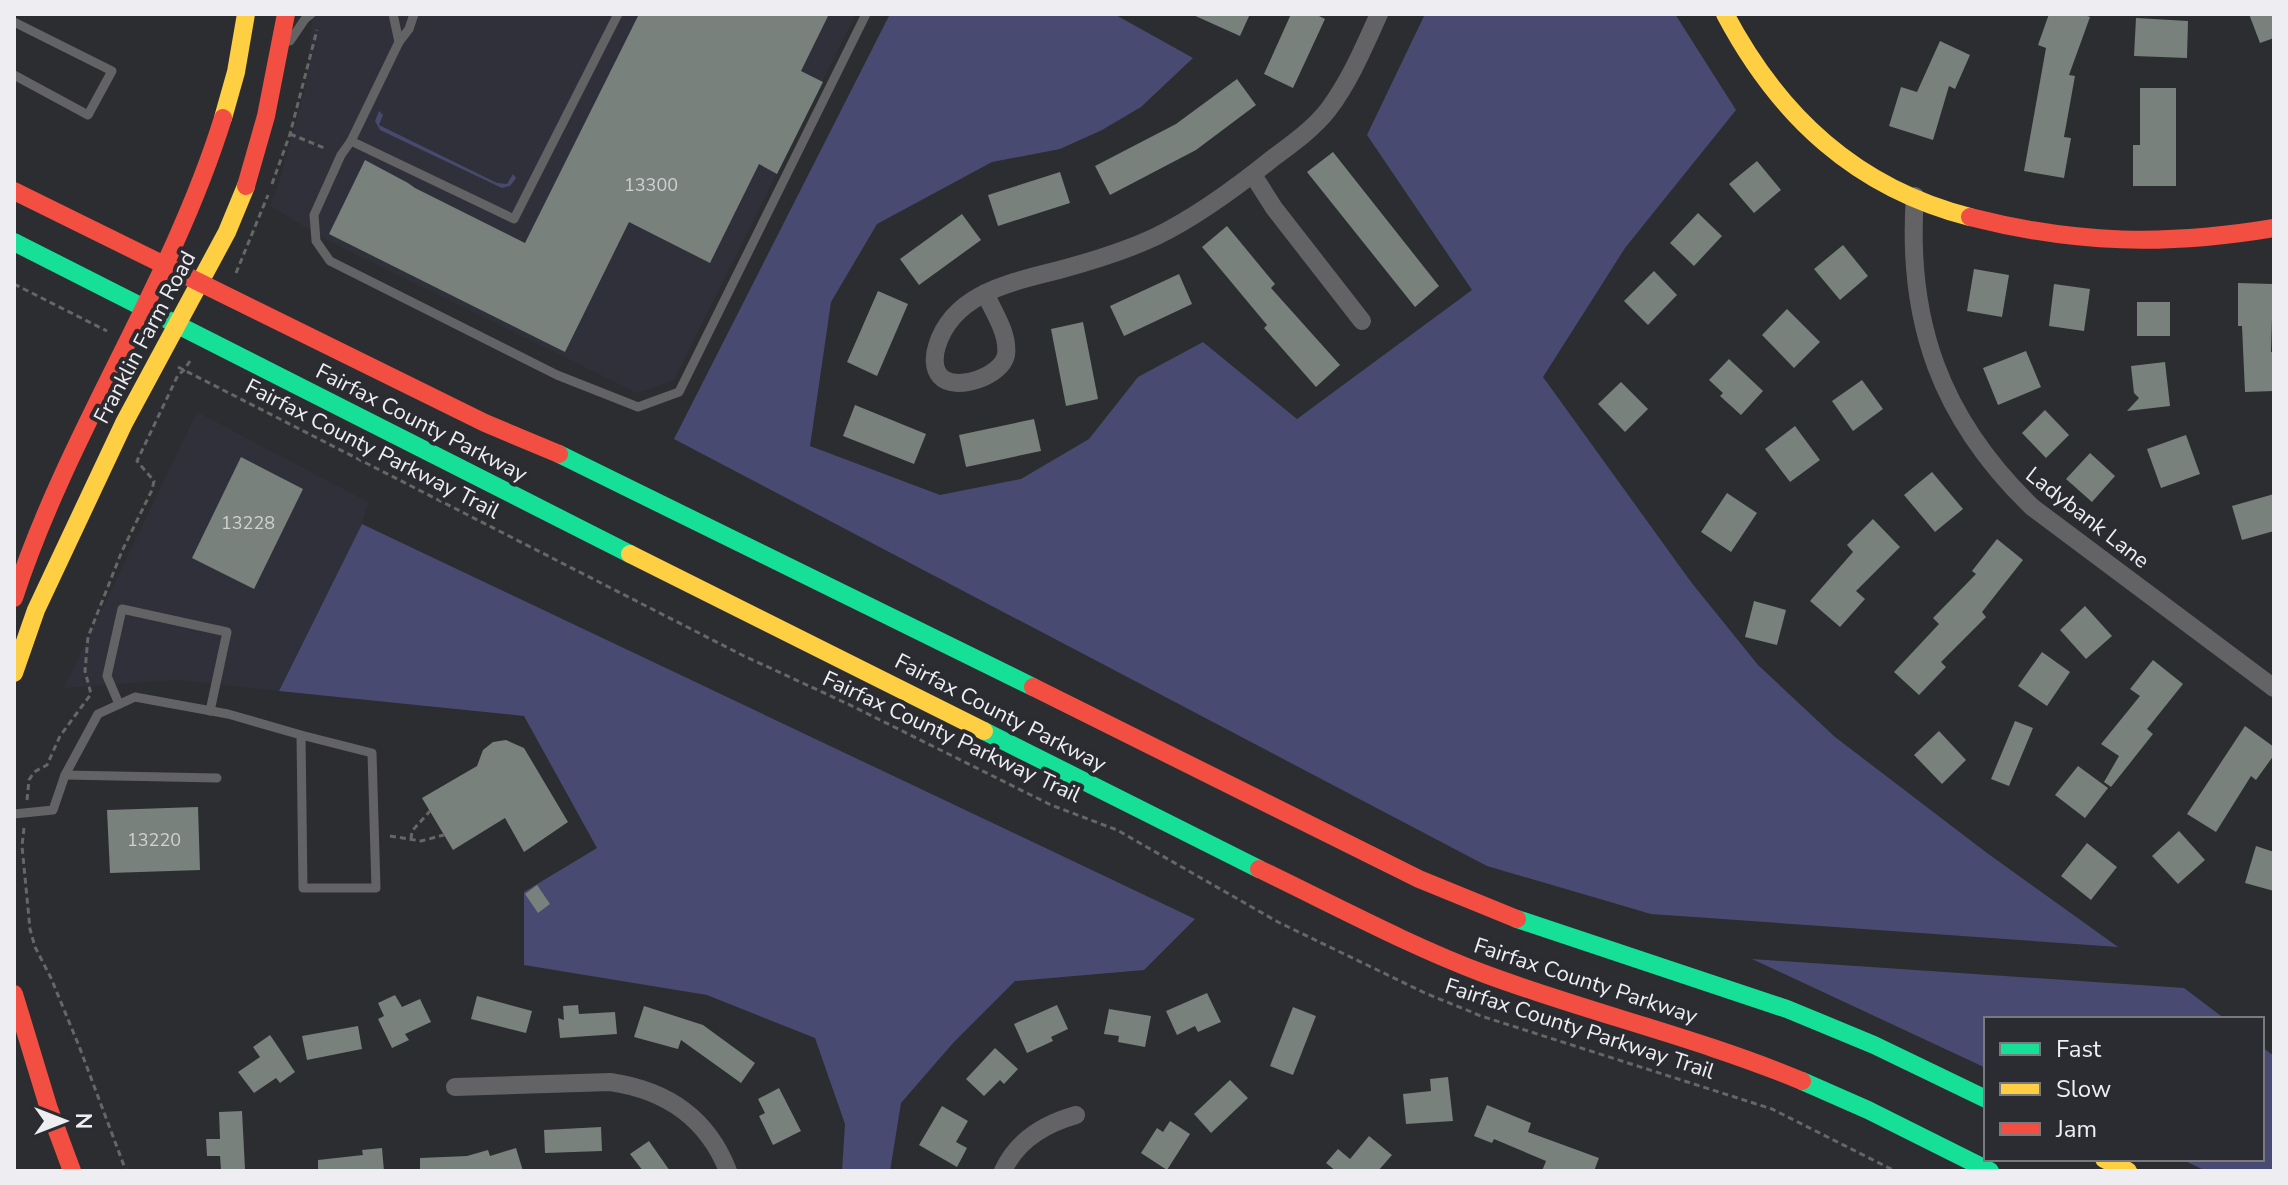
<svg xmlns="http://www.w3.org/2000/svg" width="2288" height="1185" font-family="'Nunito Sans',sans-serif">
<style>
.built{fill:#30303a}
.green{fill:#49496e}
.forest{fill:#494a71}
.building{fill:#78817b}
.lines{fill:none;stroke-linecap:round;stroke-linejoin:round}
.path{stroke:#666667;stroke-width:3;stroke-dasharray:6 4;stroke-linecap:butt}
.lane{stroke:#636365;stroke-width:9}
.street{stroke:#636365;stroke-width:18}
.fast{stroke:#16e098;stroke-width:18}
.slow{stroke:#ffcf43;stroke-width:18}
.jam{stroke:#f24e42;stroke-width:18}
.labels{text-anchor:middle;stroke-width:8;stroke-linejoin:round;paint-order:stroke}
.number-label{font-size:18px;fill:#d0d3d4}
.street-label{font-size:22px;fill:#eeeef2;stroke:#2b2c31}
</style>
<rect width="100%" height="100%" fill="#2c2d30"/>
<g class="built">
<polygon points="313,14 856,14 674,380 637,393 325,239 270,206 281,176 305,88"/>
<polygon points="197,412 368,502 362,524 279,691 177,680 64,688"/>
</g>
<polygon class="green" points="379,111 383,115 379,125 497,183 507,184 513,174 516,178 510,186 502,188 380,130 375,121"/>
<g class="forest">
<polygon points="890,14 1114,14 1193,58 1141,107 1102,130 1060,149 992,162 877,224 831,302 810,446 940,495 1021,479 1089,439 1138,377 1203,342 1297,419 1472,290 1367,135 1425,14 1675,14 1736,110 1625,248 1543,377 1691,582 1758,665 1835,737 1987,853 2118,947 1651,914 1487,866 674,439"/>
<polygon points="362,524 1195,919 1144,970 1015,981 953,1043 901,1103 890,1171 842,1171 845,1124 815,1038 707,995 524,965 524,892 597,848 524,716 279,691"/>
<polygon points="1752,959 2184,988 2225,1019 1986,1019 1986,1068"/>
<polygon points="2262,1047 2274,1056 2274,1171 2206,1171 2181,1159 2262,1159"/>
</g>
<g class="building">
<polygon points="639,14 829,14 801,71 823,82 777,174 759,164 710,263 629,222 565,352 329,234 365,160 408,183 415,188 525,243"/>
<polygon points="1191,14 1250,14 1240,36"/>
<polygon points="1291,14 1315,14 1325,19 1293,88 1264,74"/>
<polygon points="2049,14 2082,14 2090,17 2069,75 2075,76 2064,137 2071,138 2064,178 2024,171 2046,48 2038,45"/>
<polygon points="2249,14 2274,14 2274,38 2260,43"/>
<polygon points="2136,18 2188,21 2187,58 2134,56"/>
<polygon points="1940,41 1970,55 1955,89 1949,86 1933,140 1889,126 1901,87 1917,92"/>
<polygon points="1237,79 1256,105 1196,150 1110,195 1095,166 1176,124"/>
<polygon points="2140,88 2176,88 2176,186 2133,186 2133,145 2140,145"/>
<polygon points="1333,152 1439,286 1415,307 1307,172"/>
<polygon points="1757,161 1781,190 1754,213 1729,184"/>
<polygon points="1060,172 1070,203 998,226 988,195"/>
<polygon points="1698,213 1722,236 1694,266 1670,243"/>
<polygon points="962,214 981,240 919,285 900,259"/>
<polygon points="1227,226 1275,284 1271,288 1340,365 1316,387 1264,328 1267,325 1202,247"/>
<polygon points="1843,245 1868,276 1840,300 1814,269"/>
<polygon points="1974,269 2009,275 2002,317 1967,311"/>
<polygon points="1654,271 1677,295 1648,325 1624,301"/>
<polygon points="1179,274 1192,304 1124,336 1110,306"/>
<polygon points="2238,283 2273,284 2271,352 2274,352 2274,391 2245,392 2242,326 2238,326"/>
<polygon points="2054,284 2090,289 2084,331 2049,326"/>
<polygon points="878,291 908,304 877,376 847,362"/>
<rect x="2137" y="302" width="33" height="34"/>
<polygon points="1787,309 1820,342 1794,368 1762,335"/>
<polygon points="1083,322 1098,399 1066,406 1051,329"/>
<polygon points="2026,351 2041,387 1998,405 1983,368"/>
<polygon points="1729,359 1763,391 1741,415 1720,396 1723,393 1709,380"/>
<polygon points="2165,362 2170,406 2127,411 2139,398 2134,393 2131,366"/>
<polygon points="1862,380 1883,409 1853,431 1832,401"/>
<polygon points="1621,382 1648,409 1625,432 1598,404"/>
<polygon points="855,405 926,434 914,464 843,436"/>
<polygon points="2045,410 2069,435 2046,458 2022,433"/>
<polygon points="1034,419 1041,451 966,467 959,435"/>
<polygon points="1795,426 1820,460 1790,482 1765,449"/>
<polygon points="2186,435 2200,474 2161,488 2147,449"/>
<polygon points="2090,453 2115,476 2092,502 2066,479"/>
<polygon points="241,457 303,489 254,589 192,558"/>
<polygon points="1932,472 1963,509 1935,532 1904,495"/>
<polygon points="1727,493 1757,513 1731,552 1701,532"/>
<polygon points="2274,494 2274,531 2242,540 2232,506"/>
<polygon points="1873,519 1900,547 1856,591 1865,599 1840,627 1810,601 1853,552 1847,545"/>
<polygon points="1997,539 2023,560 1982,612 1986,617 1941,662 1946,667 1919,695 1894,672 1939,624 1933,618 1976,574 1972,571"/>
<polygon points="1754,601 1786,610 1777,645 1745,637"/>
<polygon points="2085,606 2112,636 2086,659 2060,630"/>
<polygon points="2042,652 2070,672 2047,706 2018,686"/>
<polygon points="2153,660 2183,684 2147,729 2153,734 2111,787 2104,782 2119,756 2101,744 2140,696 2130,689"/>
<polygon points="2015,721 2033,728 2009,786 1991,779"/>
<polygon points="2245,726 2274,747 2274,755 2256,780 2251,776 2216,832 2187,814"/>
<polygon points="1939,731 1966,760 1942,784 1914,755"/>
<polygon points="506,740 524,748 568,822 524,852 505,818 453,850 422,798 477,766 483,750 493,742"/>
<polygon points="2078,766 2108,788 2085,818 2055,795"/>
<polygon points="198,807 200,870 110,873 107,810"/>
<polygon points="2179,831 2205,860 2178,884 2152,856"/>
<polygon points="2087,843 2117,867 2091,900 2061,876"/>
<polygon points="2256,846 2274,852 2274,891 2245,883"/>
<polygon points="537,885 550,904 538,913 525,894"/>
<polygon points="1207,993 1221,1022 1198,1032 1195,1026 1177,1035 1166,1011"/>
<polygon points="395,995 402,1007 420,999 431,1022 405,1034 409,1040 392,1048 378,1019 384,1016 378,1003"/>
<polygon points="477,996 532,1011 526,1033 471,1019"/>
<polygon points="578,1005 579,1014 615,1012 617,1034 560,1038 558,1018 564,1020 563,1006"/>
<polygon points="1057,1005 1068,1029 1051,1037 1053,1041 1027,1053 1014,1024"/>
<polygon points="644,1006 703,1025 755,1063 741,1083 681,1040 678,1049 634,1037"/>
<polygon points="1293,1007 1316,1016 1293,1075 1270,1066"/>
<polygon points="1109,1009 1151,1016 1145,1047 1118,1042 1119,1036 1104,1034"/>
<polygon points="358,1026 362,1049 307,1060 302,1036"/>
<polygon points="270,1035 295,1072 280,1083 276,1078 254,1093 238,1072 260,1057 253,1047"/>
<polygon points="995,1048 1018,1069 1004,1084 1000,1080 984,1096 966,1079"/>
<polygon points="1448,1077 1453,1121 1406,1124 1403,1094 1431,1091 1430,1079"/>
<polygon points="1230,1080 1248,1098 1211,1133 1194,1114"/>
<polygon points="779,1088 801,1131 773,1145 759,1116 765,1113 758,1099"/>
<polygon points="1487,1105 1531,1123 1528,1132 1599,1158 1594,1171 1542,1171 1546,1161 1494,1139 1492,1143 1474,1136"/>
<polygon points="942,1106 968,1121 956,1142 967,1148 957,1167 919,1145"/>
<polygon points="242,1111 245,1169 221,1170 220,1156 207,1156 206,1139 220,1139 219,1112"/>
<polygon points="1170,1121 1190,1134 1167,1170 1141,1153 1157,1128 1163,1132"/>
<polygon points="601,1127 602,1151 545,1153 544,1130"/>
<polygon points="1369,1136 1392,1155 1378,1171 1336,1171 1326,1163 1338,1149 1350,1159"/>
<polygon points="649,1141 670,1171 643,1171 630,1154"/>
<polygon points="382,1148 384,1171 318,1171 318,1160 363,1155 362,1150"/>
<polygon points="516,1148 523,1171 420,1171 420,1158 467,1156 488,1150 490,1156"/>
</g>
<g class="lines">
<g class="path">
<polyline points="290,134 327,149"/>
<polyline points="272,184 290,134 317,30"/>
<polyline points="236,273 268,195"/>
<polyline points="14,284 107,331"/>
<polyline points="178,367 742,655 848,704 1051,805 1117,830 1278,922 1425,993 1481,1016 1772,1109 1895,1171"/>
<polyline points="27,800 29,780 34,772 47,765 60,736 91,694 85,671 88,637 122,551 152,490 154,481 137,461 178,375 184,370 190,361"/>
<polyline points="24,828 22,846 30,929 35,947 51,978 79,1046 126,1171"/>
<polyline points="390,836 421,841 444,835"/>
<polyline points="411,839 412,831 430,811"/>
</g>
<g class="lane">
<polyline points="393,14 399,42"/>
<polyline points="414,14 409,29 399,42 351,141 514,219 618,14"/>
<polyline points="14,22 112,71 88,115 14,75"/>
<polyline points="290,41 305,19 311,14"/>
<polyline points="351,141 341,155 314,215 316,241 330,261 557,375 638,407 679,392 866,14"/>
<polyline points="119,704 107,676 122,609 227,632 210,711"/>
<polyline points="65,775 217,778"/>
<polyline points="14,814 53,810 65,775 98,714 135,697 228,714 301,735 372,753 376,888 303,888 301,735"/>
</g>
<g class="street">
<polyline points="1253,175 1274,208 1362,321"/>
<path d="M1915 196C1906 322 1941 419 2032 507L2274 688"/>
<path d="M985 293C993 311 1009 334 1006 355 1002 376 955 393 940 376 933 368 934 355 937 346 953 293 1012 282 1059 270 1092 261 1126 251 1157 236 1198 216 1237 187 1273 158 1292 144 1313 129 1328 110 1350 81 1364 47 1379 14"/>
<path d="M455 1087 610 1082C666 1090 707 1117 728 1171"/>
<path d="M1003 1171C1017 1140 1044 1124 1076 1115"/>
</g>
<g class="fast">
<polyline points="14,242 630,554"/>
<polyline points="559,454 1033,687"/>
<polyline points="984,731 1259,869"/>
<polyline points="1517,919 1787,1009 1874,1045 1986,1099"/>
<polyline points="1802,1081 1868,1110 1990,1171"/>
</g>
<g class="slow">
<path d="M1725 14C1779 116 1856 188 1970 217"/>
<polyline points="223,118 236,72 246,14"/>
<polyline points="630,554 984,731"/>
<polyline points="14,673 36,610 124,423 227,232 246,186"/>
<polyline points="2104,1159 2128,1171"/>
</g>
<g class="jam">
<polyline points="246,186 266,116 286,14"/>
<polyline points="14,191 485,423 559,454"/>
<path d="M1970 217C2076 244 2166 246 2274 228"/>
<path d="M14 598C68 432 171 285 223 118"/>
<polyline points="1033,687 1419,879 1517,919"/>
<path d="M1259 869C1334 905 1408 945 1485 974 1590 1013 1699 1038 1802 1081"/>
<polyline points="14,994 49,1109 72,1171"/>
</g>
</g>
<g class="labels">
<g class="number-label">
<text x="651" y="191">13300</text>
<text x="248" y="529">13228</text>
<text x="154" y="846">13220</text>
</g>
<g class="street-label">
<text transform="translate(144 337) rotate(-62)" y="8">Franklin Farm Road</text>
<text transform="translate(422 422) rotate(27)" y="8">Fairfax County Parkway</text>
<text transform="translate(373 448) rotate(27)" y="8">Fairfax County Parkway Trail</text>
<text transform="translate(2088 517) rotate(38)" y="8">Ladybank Lane</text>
<text transform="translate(1001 712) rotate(27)" y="8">Fairfax County Parkway</text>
<text transform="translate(952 736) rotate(25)" y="8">Fairfax County Parkway Trail</text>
<text transform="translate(1586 980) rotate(18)" y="8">Fairfax County Parkway</text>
<text transform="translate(1580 1028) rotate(18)" y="8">Fairfax County Parkway Trail</text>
</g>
</g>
<rect width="2288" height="1185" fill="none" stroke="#eeeef2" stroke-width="32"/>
<rect x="1984" y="1017" width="280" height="144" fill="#2b2c31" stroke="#797a7e" stroke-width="2"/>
<rect x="2000" y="1043" width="40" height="12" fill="#16e098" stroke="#797a7e" stroke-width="2"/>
<text x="2056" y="1057" font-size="24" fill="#eeeef2">Fast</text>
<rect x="2000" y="1083" width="40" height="12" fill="#ffcf43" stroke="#797a7e" stroke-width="2"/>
<text x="2056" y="1097" font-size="24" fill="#eeeef2">Slow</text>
<rect x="2000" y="1123" width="40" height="12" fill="#f24e42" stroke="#797a7e" stroke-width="2"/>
<text x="2056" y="1137" font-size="24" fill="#eeeef2">Jam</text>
<g transform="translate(64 1121) rotate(90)" stroke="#2b2c31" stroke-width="6" paint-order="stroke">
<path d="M0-6L14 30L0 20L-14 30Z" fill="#eeeef2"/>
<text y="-12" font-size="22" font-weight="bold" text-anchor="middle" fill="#eeeef2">N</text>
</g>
</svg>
